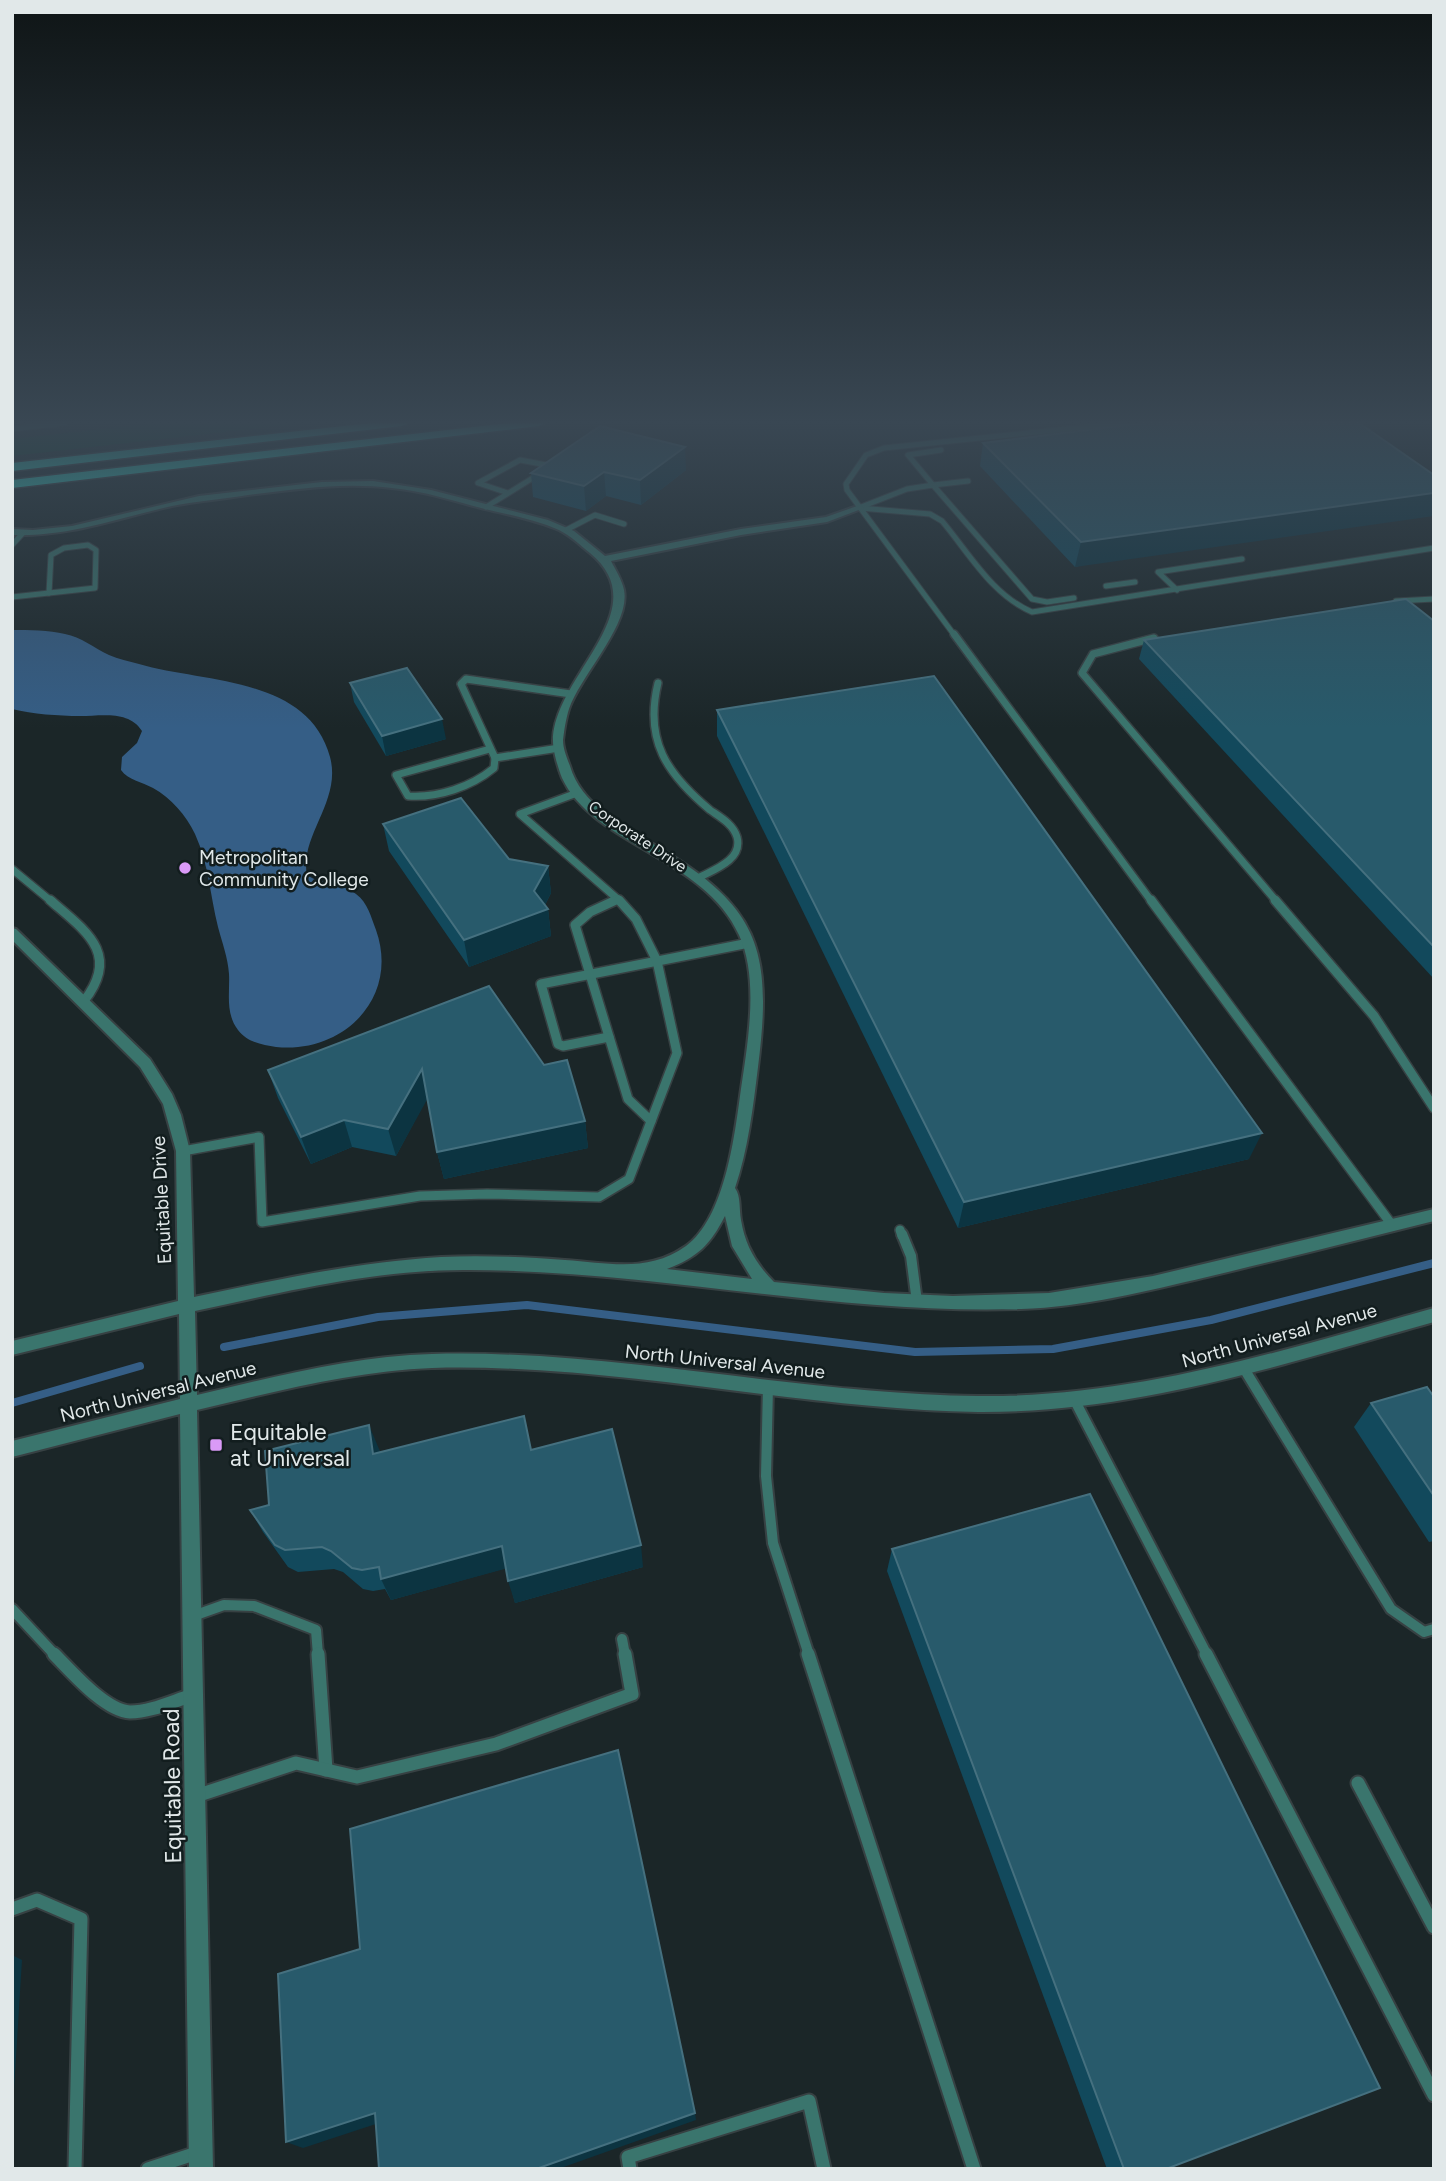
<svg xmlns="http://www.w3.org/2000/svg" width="1446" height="2181" font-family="Figtree,sans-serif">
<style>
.green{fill:#063c28}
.water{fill:#355e86}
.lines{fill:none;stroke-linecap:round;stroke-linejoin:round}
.stream{stroke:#355e86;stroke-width:8}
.service-far4-casing{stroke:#374143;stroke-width:7}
.service-far3-casing{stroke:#374143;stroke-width:10}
.service-far2-casing{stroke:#374143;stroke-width:12}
.service-far1-casing{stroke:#374143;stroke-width:14}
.service-casing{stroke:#374143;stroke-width:17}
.minor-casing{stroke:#374143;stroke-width:4}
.motorway-casing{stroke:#374143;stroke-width:3}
.service-far4{stroke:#3a756d;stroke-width:5}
.service-far3{stroke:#3a756d;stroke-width:7}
.service-far2{stroke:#3a756d;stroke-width:9}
.service-far1{stroke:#3a756d;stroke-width:10}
.service{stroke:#3a756d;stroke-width:13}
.minor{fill:#3a756d;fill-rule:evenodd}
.motorway{fill:#32e8d6;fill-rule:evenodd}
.wall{fill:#12495c}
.shaded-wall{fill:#0c3441}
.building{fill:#285a6b;stroke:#45707f;stroke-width:2}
.poi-dot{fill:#da9af7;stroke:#121d1e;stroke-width:2.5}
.labels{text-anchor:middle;stroke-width:5;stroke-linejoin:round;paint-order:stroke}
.far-street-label{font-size:16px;fill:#e1e8e9;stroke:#121d1e}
.poi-label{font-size:19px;fill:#e1e8e9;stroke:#121d1e;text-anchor:start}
.street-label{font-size:19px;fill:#e1e8e9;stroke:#121d1e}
.near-poi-label{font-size:23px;fill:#e1e8e9;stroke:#121d1e;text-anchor:start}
.near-street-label{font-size:23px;fill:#e1e8e9;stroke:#121d1e}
</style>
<rect width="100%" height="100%" fill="#1b2628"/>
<polygon class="green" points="156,423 305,423 12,456 12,439"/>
<path class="water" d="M12 630C29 630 49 630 65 634 81 637 94 648 109 655 118 659 129 661 139 664 203 683 308 676 330 757 342 801 299 836 307 875 321 885 342 883 356 894 368 903 371 917 376 930 400 998 343 1054 276 1047 262 1045 247 1042 238 1030 225 1013 230 993 229 974 228 958 222 942 218 927 210 895 209 865 195 834 186 815 171 798 153 788 142 782 128 780 121 770L122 757 137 743 142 731C129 710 101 716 80 716 58 716 33 714 12 709Z"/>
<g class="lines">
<g class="stream">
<polyline points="224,1347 378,1317 527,1305 915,1352 1053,1349 1211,1320 1434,1263"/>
<polyline points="12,1403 140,1366"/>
</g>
<g class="service-far4-casing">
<g id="service-far4">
<polyline points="29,423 28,427 65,423"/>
<polyline points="12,429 28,427"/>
<polyline points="933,485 1032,599 1047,602 1074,598"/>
<polyline points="933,485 968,481"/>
<polyline points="486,507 552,466 520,460 478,483 508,493"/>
<polyline points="861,507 907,489 933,485 908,455 941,450"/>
<path d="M860 508 930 514 942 521C969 553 992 595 1032 612L1434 548"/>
<polyline points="566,530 595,515 624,524"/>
<polyline points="12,545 23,533"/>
<polygon points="88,545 96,550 95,588 49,593 51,555 64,548"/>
<polyline points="1106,586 1135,582"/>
<polyline points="1177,590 1158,572 1242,559"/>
<polyline points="12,597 49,593"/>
<polyline points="1396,601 1434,599"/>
<polyline points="955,636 847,490 846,484 866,455 884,448 1124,423"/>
</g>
</g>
<g class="service-far3-casing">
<g id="service-far3">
<polyline points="954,634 1152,902"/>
<polyline points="1154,638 1093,654 1082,673 1277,902"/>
<path d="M658 683C644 741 667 774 710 810 720 817 733 824 737 837 743 859 716 869 700 877"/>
<polyline points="559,748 495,758 461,684 466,679 571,694"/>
<path d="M490 749 396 775 408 796C438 798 471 787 494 768L495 758"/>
<polyline points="577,793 520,814 621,902"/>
<polyline points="12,869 52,902"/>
<polyline points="612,902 618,899"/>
</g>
</g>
<g class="service-far2-casing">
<g id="service-far2">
<path d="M50 900C86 931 121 954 84 1001"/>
<polyline points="616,900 590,912 575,925 628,1099 651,1121"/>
<polyline points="1151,900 1392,1225"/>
<polyline points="1275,900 1374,1016 1434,1108"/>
<polyline points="609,1037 563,1046 558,1044 541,984 749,943"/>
<polyline points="183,1151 259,1137 262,1222 420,1196 487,1194 599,1197 629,1179 677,1053 657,961 636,919 619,900"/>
<polyline points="900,1230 902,1236"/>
</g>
</g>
<g class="service-far1-casing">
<g id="service-far1">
<polyline points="902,1234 911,1256 917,1302"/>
<polyline points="1243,1367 1391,1609 1424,1632 1434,1629"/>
<polyline points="768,1386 766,1476 773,1543 809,1655"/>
<polyline points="1074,1399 1207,1655"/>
<polyline points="12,1609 55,1655"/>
<polyline points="193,1616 224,1605 254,1606 316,1630 318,1655"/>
<polyline points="622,1639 625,1655"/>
</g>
</g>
<g class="service-casing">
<g id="service">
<path d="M54 1654C71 1671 105 1711 130 1712 151 1712 173 1701 193 1695"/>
<polyline points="318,1654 326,1770"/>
<polyline points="808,1654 974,2169"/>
<polyline points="1206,1654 1434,2095"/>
<polyline points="1358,1783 1434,1927"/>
<polyline points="196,1796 296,1763 357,1777 496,1744 632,1694 625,1654"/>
<polyline points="12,1909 37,1900 81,1919 75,2169"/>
<polyline points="148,2169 200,2152"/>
<polyline points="630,2169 628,2157 809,2101 824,2169"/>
</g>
</g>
<g class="minor-casing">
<path id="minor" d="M373 481 431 490 548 520 574 531 605 556 741 529 826 517 860 505 864 508 827 522 741 535 611 561C615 569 622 580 624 590 631 624 580 676 569 709 566 718 564 731 563 740 563 749 567 758 570 766 581 804 621 825 653 844 759 906 773 948 758 1067 753 1108 748 1149 735 1188 741 1196 739 1209 741 1220 745 1245 756 1264 774 1282L884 1293 953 1296 1049 1293 1153 1276 1434 1209V1221C1358 1240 1283 1259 1207 1277 1146 1291 1084 1307 1021 1309 834 1315 654 1270 469 1270 377 1269 284 1292 195 1311L197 1395C274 1377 353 1356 432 1354 615 1349 795 1394 978 1396 1134 1398 1285 1350 1434 1308V1322C1285 1364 1134 1413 978 1412 796 1409 615 1363 432 1368 353 1371 274 1392 197 1410L213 2169H189L180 1414 12 1457V1441L180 1399 179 1314 12 1355V1341L178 1301 176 1151 163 1104 140 1067 12 940V928L16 929 150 1059 172 1094 181 1115 190 1151 194 1297C275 1280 358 1262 441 1257 482 1255 524 1257 565 1260 609 1263 648 1273 686 1246 724 1218 734 1140 740 1096 747 1047 760 980 739 935 704 857 593 845 562 778 558 768 553 751 553 741 553 676 659 610 590 553 580 545 571 536 559 530 536 520 510 515 485 509 454 501 424 491 392 488 344 482 296 489 248 495 223 499 197 501 172 506 118 518 69 537 12 535V529L33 530 72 526 199 496 322 482ZM725 1216 732 1246 752 1279 667 1269C698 1257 710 1245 725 1216Z"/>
</g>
<g class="motorway-casing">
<g id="motorway">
<polygon points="370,423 408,423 402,426 12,471 12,463"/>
<polygon points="508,423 545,423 539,426 12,488 12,480"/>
</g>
</g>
<use href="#service-far4" class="service-far4"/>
<use href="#service-far3" class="service-far3"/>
<use href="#service-far2" class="service-far2"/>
<use href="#service-far1" class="service-far1"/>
<use href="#service" class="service"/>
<use href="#minor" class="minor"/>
<use href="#motorway" class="motorway"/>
</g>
<g class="wall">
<polygon points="983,443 1434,475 1075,567 980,466"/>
<polygon points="686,470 641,505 606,496 586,511 533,497 531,473"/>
<polygon points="1434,621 1434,979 1139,659 1144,640"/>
<polygon points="350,683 446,739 386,756 354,702"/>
<polygon points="717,710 1249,1159 958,1228 717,736"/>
<polygon points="383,824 509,859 548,866 551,893 545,905 548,909 551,936 469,967 389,851"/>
<polygon points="544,1065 585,1121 588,1148 444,1179 437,1152 427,1098 396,1156 352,1147 311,1164 278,1098 268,1070"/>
<polygon points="1434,1397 1434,1541 1429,1542 1354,1427 1371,1403"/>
<polygon points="379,1449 380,1453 531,1450 643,1567 515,1603 506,1568 391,1600 385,1589 373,1591 363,1589 343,1572 334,1569 298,1572 288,1567 263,1532 250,1510 269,1505"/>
<polygon points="892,1549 1166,2169 1107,2169 887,1571"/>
</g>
<g class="shaded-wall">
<polygon points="685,447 686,470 641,505 640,480"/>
<polygon points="604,472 606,496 586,511 584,486"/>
<polygon points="1434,493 1434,516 1075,567 1081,542"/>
<polygon points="442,719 446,739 386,756 382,736"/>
<polygon points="548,866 551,893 542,911 548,909 551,936 469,967 464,940 534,891"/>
<polygon points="422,1069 429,1096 396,1156 388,1129"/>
<polygon points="344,1120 352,1147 311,1164 301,1137"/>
<polygon points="585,1121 588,1148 444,1179 437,1152"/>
<polygon points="1262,1133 1249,1159 958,1228 964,1202"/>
<polygon points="369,1425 379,1449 383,1478 373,1454"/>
<polygon points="641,1545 643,1567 515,1603 508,1581"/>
<polygon points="502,1546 508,1568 391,1600 381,1579"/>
<polygon points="12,1955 22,1960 12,2122"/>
<polygon points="375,2113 388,2120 303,2148 286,2142"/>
<polygon points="695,2113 696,2120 558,2169 536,2169"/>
</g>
<g class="building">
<polygon points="1143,423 1359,423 1434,475 1434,493 1081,542 983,443"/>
<polygon points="600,426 685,447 640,480 604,472 584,486 531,473"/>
<polygon points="1406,599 1434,621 1434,947 1144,640"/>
<polygon points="407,668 442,719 382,736 350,683"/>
<polygon points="934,676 1262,1133 964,1202 717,710"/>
<polygon points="461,798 509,859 548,866 534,891 548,909 464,940 383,824"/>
<polygon points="489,986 544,1065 567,1060 585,1121 437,1152 422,1069 388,1129 344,1120 301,1137 268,1070"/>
<polygon points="1427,1387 1434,1397 1434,1496 1371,1403"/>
<polygon points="524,1416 531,1450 612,1429 641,1545 508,1581 502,1546 381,1579 379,1567 362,1570 352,1568 331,1551 322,1547 285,1550 275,1545 250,1510 269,1505 265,1451 369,1425 373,1454"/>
<polygon points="1090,1494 1380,2088 1166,2169 1124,2169 892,1549"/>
<polygon points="618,1750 695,2113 536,2169 379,2169 375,2113 286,2142 278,1974 360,1949 350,1829"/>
</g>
<linearGradient id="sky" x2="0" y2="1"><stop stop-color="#0f1516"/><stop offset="0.58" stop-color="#394753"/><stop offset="1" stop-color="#394753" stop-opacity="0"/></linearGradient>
<rect width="1446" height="728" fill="url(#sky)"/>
<g class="poi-dot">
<circle cx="185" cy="868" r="7"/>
<rect x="209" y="1438" width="14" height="14" rx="3.5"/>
</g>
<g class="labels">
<g class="far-street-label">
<text transform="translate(638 836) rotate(34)" y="6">Corporate Drive</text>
</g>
<g class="poi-label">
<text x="199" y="864">Metropolitan<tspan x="199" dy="22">Community College</tspan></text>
</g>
<g class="street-label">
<text transform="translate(161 1200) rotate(-93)" y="7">Equitable Drive</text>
<text transform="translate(1279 1335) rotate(-15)" y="7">North Universal Avenue</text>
<text transform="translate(725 1361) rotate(6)" y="7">North Universal Avenue</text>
<text transform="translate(158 1391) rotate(-14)" y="7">North Universal Avenue</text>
</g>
<g class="near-poi-label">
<text x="230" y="1440">Equitable<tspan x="230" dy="26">at Universal</tspan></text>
</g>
<g class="near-street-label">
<text transform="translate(172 1786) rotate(-91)" y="8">Equitable Road</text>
</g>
</g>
<rect width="1446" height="2181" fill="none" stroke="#e1e8e9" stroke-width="28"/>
</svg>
